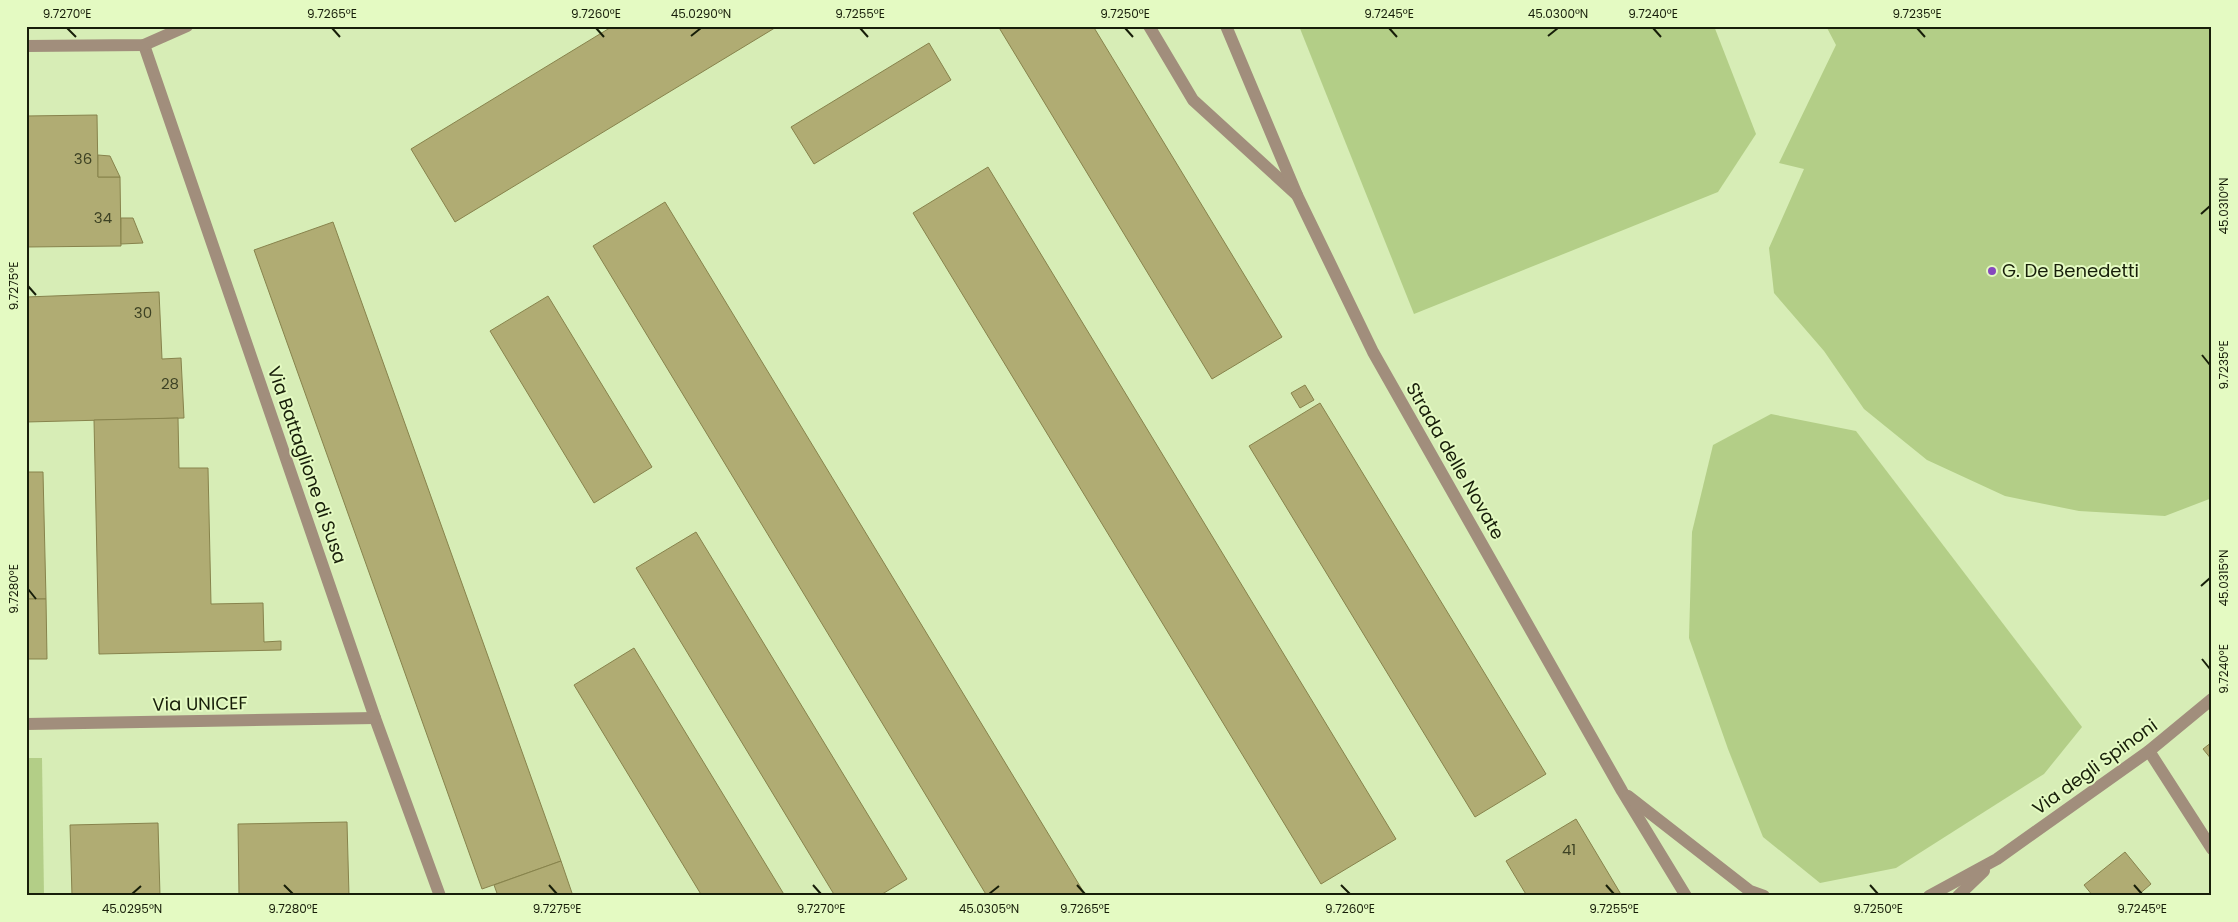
<svg xmlns="http://www.w3.org/2000/svg" width="2238" height="922" font-family="Poppins,sans-serif">
<style>
.green{fill:#b3ce87}
.building{fill:#b0ac73;stroke:#87834c}
.lines{fill:none;stroke-linecap:round;stroke-linejoin:round}
.service{stroke:#a18e7c;stroke-width:12}
.minor{stroke:#a18e7c;stroke-width:12}
.tertiary{stroke:#a18e7c;stroke-width:12}
.ticks{fill:none;stroke:#171e09;stroke-width:2}
.poi-dot{fill:#8648be;stroke:#e4fac2;stroke-width:2}
.labels{text-anchor:middle;stroke-width:4;stroke-linejoin:round;paint-order:stroke}
.number-label{font-size:15px;fill:#3d4224}
.poi-label{font-size:18px;fill:#171e09;stroke:#e4fac2;text-anchor:start}
.street-label{font-size:18px;fill:#171e09;stroke:#e4fac2}
.neatline{fill:none;stroke:#171e09;stroke-width:2}
.ticks-label{font-size:12px;text-anchor:middle;fill:#171e09}
</style>
<rect width="100%" height="100%" fill="#d7edb6"/>
<g class="green">
<polygon points="1299,26 1714,26 1756,134 1718,192 1414,314"/>
<polygon points="1826,26 2212,26 2212,498 2165,516 2079,511 2005,496 1927,460 1864,409 1824,351 1774,293 1769,248 1804,169 1779,163 1836,45"/>
<polygon points="1771,414 1856,431 2082,727 2044,774 1896,868 1820,883 1763,837 1728,749 1689,638 1692,532 1713,445"/>
<polygon points="26,758 42,758 44,896 26,896"/>
</g>
<g class="building">
<polygon points="613,26 778,26 455,222 411,149"/>
<polygon points="998,26 1093,26 1282,337 1212,379"/>
<polygon points="929,43 951,80 814,164 791,127"/>
<polygon points="97,115 98,177 120,177 121,246 26,247 26,116"/>
<polygon points="98,155 110,156 120,177 98,177"/>
<polygon points="988,167 1396,839 1321,884 913,213"/>
<polygon points="665,202 1086,896 987,896 593,246"/>
<polygon points="121,218 133,218 143,243 121,244"/>
<polygon points="333,222 561,861 482,889 254,250"/>
<polygon points="159,292 162,359 181,358 184,418 26,422 26,297"/>
<polygon points="548,296 652,467 594,503 490,331"/>
<polygon points="1305,385 1314,400 1300,408 1291,393"/>
<polygon points="1320,403 1546,774 1475,817 1249,446"/>
<polygon points="178,418 179,468 208,468 211,604 263,603 264,642 281,641 281,650 99,654 94,420"/>
<polygon points="26,472 43,472 46,599 26,599"/>
<polygon points="696,532 907,879 879,896 835,896 636,568"/>
<polygon points="26,599 46,599 47,659 26,659"/>
<polygon points="634,648 785,896 702,896 574,685"/>
<polygon points="2212,742 2212,760 2203,749"/>
<polygon points="1576,819 1622,896 1527,896 1506,861"/>
<polygon points="347,822 349,896 239,896 238,824"/>
<polygon points="158,823 160,896 72,896 70,825"/>
<polygon points="2125,852 2151,884 2137,896 2093,896 2084,885"/>
<polygon points="561,861 573,896 498,896 494,885"/>
</g>
<g class="lines">
<polyline class="service" points="2149,751 2212,849"/>
<g class="minor">
<polyline points="1149,26 1193,100 1297,195"/>
<polyline points="144,45 375,718 440,896"/>
<polyline points="26,46 144,45 187,26"/>
<polyline points="26,724 375,718"/>
</g>
<g class="tertiary">
<polyline points="1226,26 1297,195 1373,352 1622,791 1686,896"/>
<polyline points="1628,796 1750,891 1764,896"/>
<polyline points="1929,896 1997,859 2149,751 2212,699"/>
<polyline points="1958,896 1984,871"/>
</g>
</g>
<path class="ticks" d="M67 28 76 37M332 28 340 37M596 28 604 37M860 28 868 37M1125 28 1133 37M1389 28 1397 37M1653 28 1661 37M1917 28 1925 37M691 36 701 28M1548 36 1558 28M2201 214 2210 206M28 286 36 295M2202 355 2210 365M2201 586 2210 578M28 589 36 599M2202 659 2210 669M284 885 293 894M549 885 557 894M813 885 821 894M1077 885 1085 894M1341 885 1350 894M1606 885 1614 894M1870 885 1878 894M2134 885 2142 894M132 894 141 886M989 894 999 886"/>
<circle class="poi-dot" cx="1992" cy="271" r="5"/>
<g class="labels">
<g class="number-label">
<text x="83" y="164">36</text>
<text x="103" y="223">34</text>
<text x="143" y="318">30</text>
<text x="170" y="389">28</text>
<text x="1569" y="855">41</text>
</g>
<g class="poi-label">
<text x="2002" y="277">G. De Benedetti</text>
</g>
<g class="street-label">
<text transform="translate(1455 461) rotate(60)" y="6">Strada delle Novate</text>
<text transform="translate(307 465) rotate(71)" y="6">Via Battaglione di Susa</text>
<text transform="translate(200 704) rotate(-1)" y="6">Via UNICEF</text>
<text transform="translate(2095 767) rotate(-36)" y="6">Via degli Spinoni</text>
</g>
</g>
<rect width="2238" height="922" fill="none" stroke="#e4fac2" stroke-width="55"/>
<rect x="28" y="28" width="2182" height="866" class="neatline"/>
<g class="ticks-label">
<text x="67" y="18">9.7270°E</text>
<text x="332" y="18">9.7265°E</text>
<text x="596" y="18">9.7260°E</text>
<text x="701" y="18">45.0290°N</text>
<text x="860" y="18">9.7255°E</text>
<text x="1125" y="18">9.7250°E</text>
<text x="1389" y="18">9.7245°E</text>
<text x="1558" y="18">45.0300°N</text>
<text x="1653" y="18">9.7240°E</text>
<text x="1917" y="18">9.7235°E</text>
<text transform="translate(2224 206) rotate(-90)" y="4">45.0310°N</text>
<text transform="translate(14 286) rotate(-90)" y="4">9.7275°E</text>
<text transform="translate(2224 365) rotate(-90)" y="4">9.7235°E</text>
<text transform="translate(2224 578) rotate(-90)" y="4">45.0315°N</text>
<text transform="translate(14 589) rotate(-90)" y="4">9.7280°E</text>
<text transform="translate(2224 669) rotate(-90)" y="4">9.7240°E</text>
<text x="132" y="913">45.0295°N</text>
<text x="293" y="913">9.7280°E</text>
<text x="557" y="913">9.7275°E</text>
<text x="821" y="913">9.7270°E</text>
<text x="989" y="913">45.0305°N</text>
<text x="1085" y="913">9.7265°E</text>
<text x="1350" y="913">9.7260°E</text>
<text x="1614" y="913">9.7255°E</text>
<text x="1878" y="913">9.7250°E</text>
<text x="2142" y="913">9.7245°E</text>
</g>
</svg>
